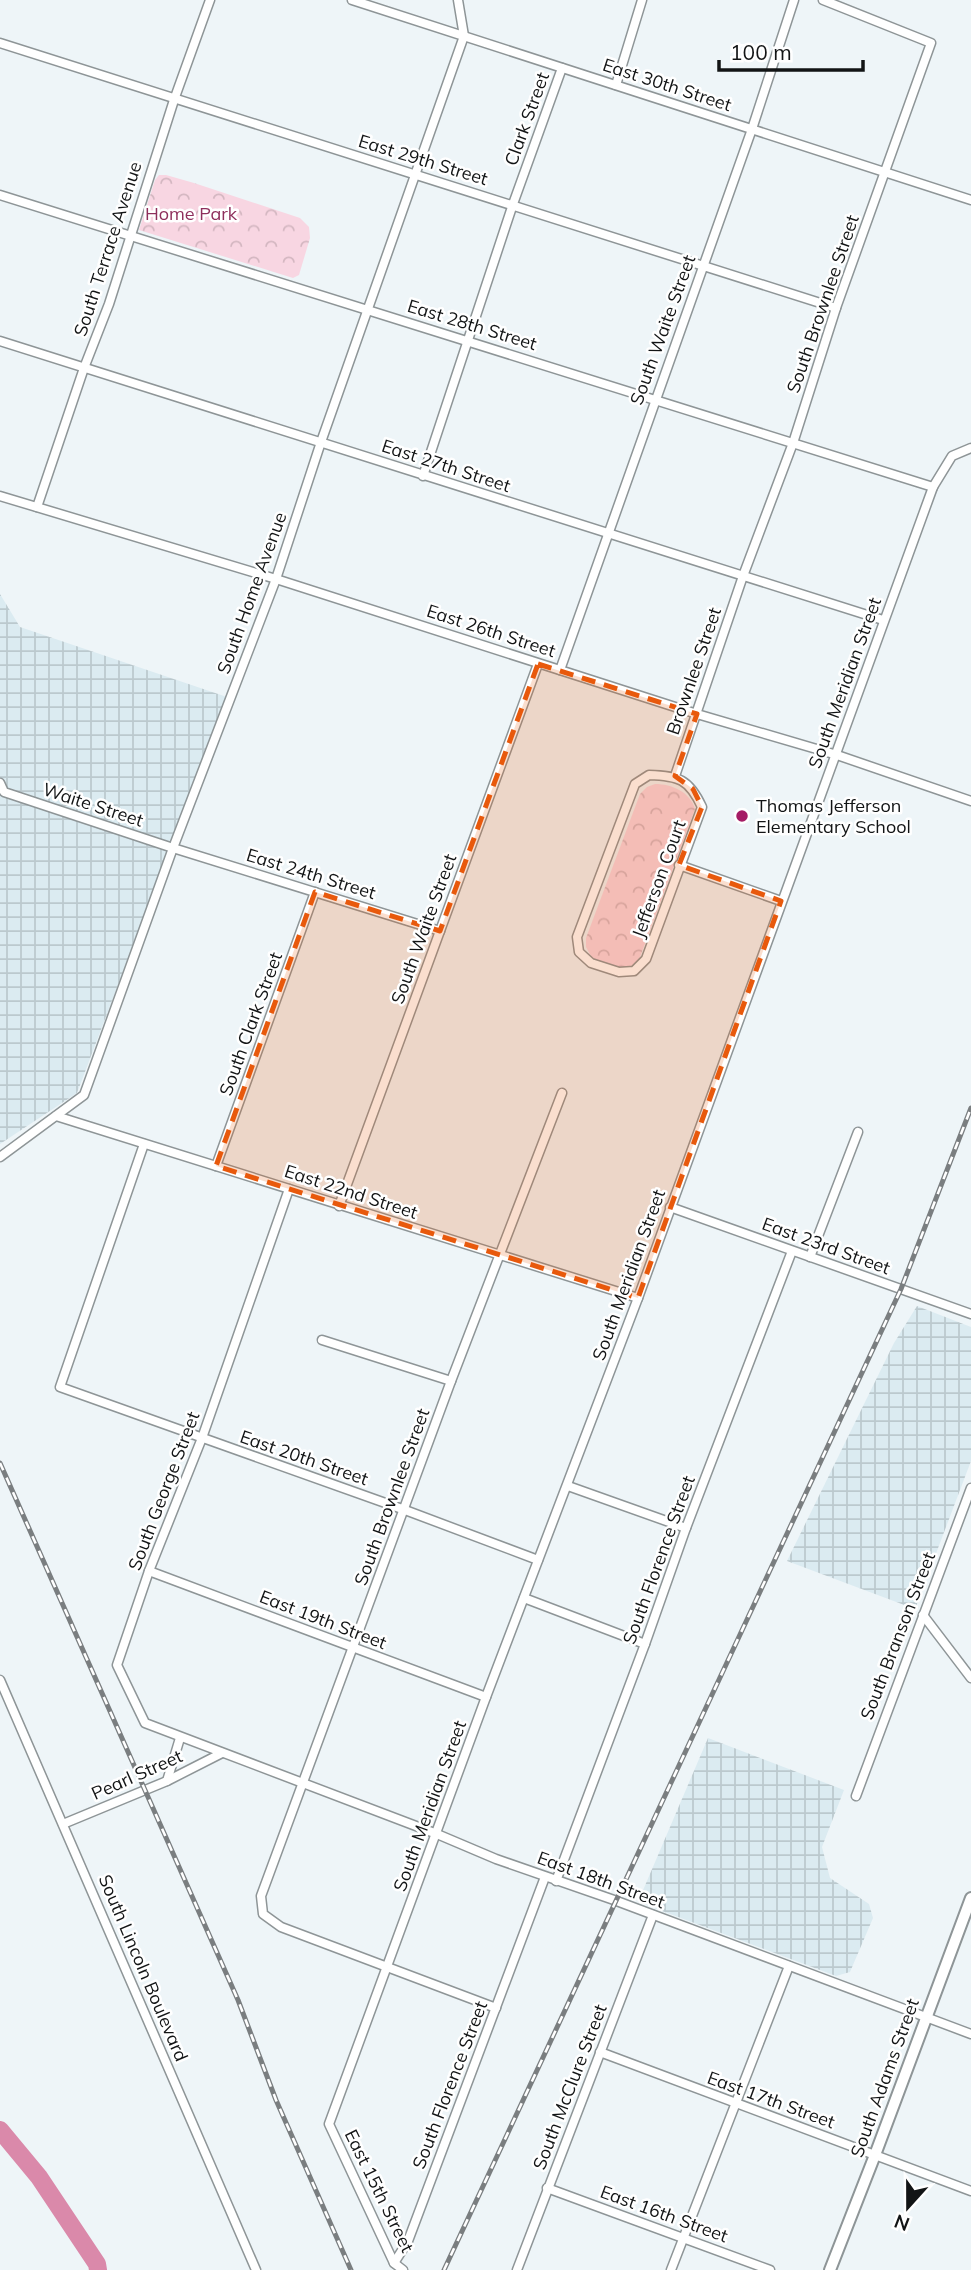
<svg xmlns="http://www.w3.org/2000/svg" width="971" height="2270" font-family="Mulish,sans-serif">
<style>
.industrial{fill:url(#industrial-grid)}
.park{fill:url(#park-crowns)}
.pitch{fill:#f8d6e2}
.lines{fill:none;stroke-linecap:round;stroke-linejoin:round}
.river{stroke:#da89aa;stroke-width:18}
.minor-casing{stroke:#8e9597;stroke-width:11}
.secondary-casing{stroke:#8e9597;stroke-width:14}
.minor{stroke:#fff;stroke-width:8}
.secondary{stroke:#fff;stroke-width:10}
.rail-casing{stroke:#7a7e80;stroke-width:5}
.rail{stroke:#fff;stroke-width:2.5;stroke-dasharray:8;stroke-linecap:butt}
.marked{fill:#e8590c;fill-opacity:0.2;stroke:#e8590c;stroke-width:5;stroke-dasharray:14 9;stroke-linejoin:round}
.poi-dot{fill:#a51c65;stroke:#fff;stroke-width:2.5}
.labels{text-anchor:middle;stroke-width:5;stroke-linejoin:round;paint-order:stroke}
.street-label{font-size:18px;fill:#121415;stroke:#fff}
.park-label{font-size:18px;fill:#8e2f5c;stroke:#fff}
.poi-label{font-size:18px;fill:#121415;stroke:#fff;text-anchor:start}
</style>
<defs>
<pattern id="industrial-grid" width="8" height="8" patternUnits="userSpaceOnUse" patternTransform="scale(1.75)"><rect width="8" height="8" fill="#dbebf1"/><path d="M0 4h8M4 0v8" fill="none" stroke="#bbc9ce"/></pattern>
<pattern id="park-crowns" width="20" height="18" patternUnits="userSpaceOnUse" patternTransform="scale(1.75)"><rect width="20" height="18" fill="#f8d6e2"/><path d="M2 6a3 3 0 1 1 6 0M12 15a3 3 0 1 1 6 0" fill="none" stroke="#d4b7c1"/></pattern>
</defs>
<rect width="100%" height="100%" fill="#eef5f8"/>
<g class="industrial">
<polygon points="0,594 20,627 227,697 77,1093 0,1144"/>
<polygon points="917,1306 971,1327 971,1461 915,1609 787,1561 894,1343"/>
<polygon points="708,1738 844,1790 822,1847 830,1878 869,1904 873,1918 850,1972 836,1976 638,1902"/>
</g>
<g class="park">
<polygon points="159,175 166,175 194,183 300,218 309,227 310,238 299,275 293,278 139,230 155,180"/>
<path d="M655 784C672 784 690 792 695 809L640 957 637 963 623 970 593 960 586 947V938L640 794 647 787Z"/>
</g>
<polygon class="pitch" points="211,198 240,206 236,220 207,212"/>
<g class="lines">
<polyline class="river" points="0,2130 39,2177 97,2264 98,2270"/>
<g class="minor-casing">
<g id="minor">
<polyline points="352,0 971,200"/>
<polyline points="0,43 836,308"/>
<polyline points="616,85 642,0"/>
<polyline points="0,195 933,487"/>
<polyline points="0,341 883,620"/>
<polyline points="423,476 513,204 562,68"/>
<polyline points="0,496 276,579 697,714 837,755 971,801"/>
<polyline points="37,507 84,368 109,304 174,100 210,0"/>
<polyline points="560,670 752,129 794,0"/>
<path d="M649 775C679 776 689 779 702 807L646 959 634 971 619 972 591 963 579 952 577 937 635 784Z"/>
<polyline points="675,776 743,576 793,443 836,308 931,43 823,0"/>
<polyline points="0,783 4,792 173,848 440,931"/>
<polyline points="679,865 781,901"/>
<polyline points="56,1116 638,1298"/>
<polyline points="144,1144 60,1387 405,1510 538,1560"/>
<polyline points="0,1157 84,1095 173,848 276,579 321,442 464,36 458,0"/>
<polyline points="216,1166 315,892"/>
<polyline points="289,1189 202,1438 149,1571 117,1665 145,1723 437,1834 496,1859 614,1900 971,2034"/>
<polyline points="339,1206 538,664"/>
<polyline points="670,1207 971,1314"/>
<polyline points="810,1257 858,1132"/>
<polyline points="322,1340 451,1381"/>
<polyline points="568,1486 686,1528"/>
<polyline points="149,1571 486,1697"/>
<polyline points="524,1598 645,1644"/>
<polyline points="923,1615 971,1678"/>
<polyline points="0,1680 256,2270"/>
<polyline points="167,1781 180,1738"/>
<polyline points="856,1796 971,1488"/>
<polyline points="63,1824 167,1781 222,1753"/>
<polyline points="556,1881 645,1644 686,1528 792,1251"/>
<polyline points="496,2008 281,1927 263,1914 261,1896 451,1381 562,1093"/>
<polyline points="600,2052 971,2191"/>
<polyline points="547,2188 770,2270"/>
<polyline points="394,2263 408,2241 545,1877"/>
<polyline points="403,2270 394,2263 329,2124 486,1697 638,1298 933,487 952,456 971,448"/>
<polyline points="517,2270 653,1915"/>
<polyline points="671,2270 789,1966"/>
</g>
</g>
<g class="secondary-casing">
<polyline id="secondary" points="830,2270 875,2155 971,1898"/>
</g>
<use href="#minor" class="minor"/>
<use href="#secondary" class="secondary"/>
<g class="rail-casing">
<g id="rail">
<polyline points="0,1463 238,2000 276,2100 351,2270"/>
<polyline points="444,2270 901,1289 971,1108"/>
</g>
</g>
<use href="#rail" class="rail"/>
</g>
<path class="marked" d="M538 664 697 714 675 776 693 789 702 807 679 865 781 901 638 1298 216 1166 315 892 440 931Z"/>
<circle class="poi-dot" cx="742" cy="816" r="7"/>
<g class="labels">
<g class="street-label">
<text transform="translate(667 85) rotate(18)" y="6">East 30th Street</text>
<text transform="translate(527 119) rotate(-70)" y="6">Clark Street</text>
<text transform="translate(423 160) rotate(17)" y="6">East 29th Street</text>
<text transform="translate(108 249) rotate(-72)" y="6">South Terrace Avenue</text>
<text transform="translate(823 304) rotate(-71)" y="6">South Brownlee Street</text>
<text transform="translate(472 325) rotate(17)" y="6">East 28th Street</text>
<text transform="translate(663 330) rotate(-70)" y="6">South Waite Street</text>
<text transform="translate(446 466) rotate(18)" y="6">East 27th Street</text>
<text transform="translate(252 593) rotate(-70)" y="6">South Home Avenue</text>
<text transform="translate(491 631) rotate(18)" y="6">East 26th Street</text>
<text transform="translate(694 671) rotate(-71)" y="6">Brownlee Street</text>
<text transform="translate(845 683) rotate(-70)" y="6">South Meridian Street</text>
<text transform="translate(93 805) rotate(18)" y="6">Waite Street</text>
<text transform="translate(311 874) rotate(17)" y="6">East 24th Street</text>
<text transform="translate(659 879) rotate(-70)" y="6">Jefferson Court</text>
<text transform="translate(424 929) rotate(-70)" y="6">South Waite Street</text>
<text transform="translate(251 1024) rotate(-70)" y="6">South Clark Street</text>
<text transform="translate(351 1192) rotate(18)" y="6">East 22nd Street</text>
<text transform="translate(826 1246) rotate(20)" y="6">East 23rd Street</text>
<text transform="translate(629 1275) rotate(-70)" y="6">South Meridian Street</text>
<text transform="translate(304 1458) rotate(19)" y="6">East 20th Street</text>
<text transform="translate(164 1491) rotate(-69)" y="6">South George Street</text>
<text transform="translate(392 1497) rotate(-70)" y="6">South Brownlee Street</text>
<text transform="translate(659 1560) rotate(-70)" y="6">South Florence Street</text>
<text transform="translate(323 1620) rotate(21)" y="6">East 19th Street</text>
<text transform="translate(898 1636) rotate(-69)" y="6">South Branson Street</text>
<text transform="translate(137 1775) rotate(-24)" y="6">Pearl Street</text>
<text transform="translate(430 1806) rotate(-70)" y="6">South Meridian Street</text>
<text transform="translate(601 1880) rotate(20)" y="6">East 18th Street</text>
<text transform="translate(143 1968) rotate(67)" y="6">South Lincoln Boulevard</text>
<text transform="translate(885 2078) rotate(-70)" y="6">South Adams Street</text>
<text transform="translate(450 2085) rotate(-69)" y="6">South Florence Street</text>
<text transform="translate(570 2087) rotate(-69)" y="6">South McClure Street</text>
<text transform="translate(771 2100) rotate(20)" y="6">East 17th Street</text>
<text transform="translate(379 2191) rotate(64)" y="6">East 15th Street</text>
<text transform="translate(664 2214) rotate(20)" y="6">East 16th Street</text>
</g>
<g class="park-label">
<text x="191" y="220">Home Park</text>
</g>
<g class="poi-label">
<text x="756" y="812">Thomas Jefferson<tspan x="756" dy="21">Elementary School</tspan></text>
</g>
</g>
<g transform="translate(908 2207) rotate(201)" stroke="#ffffff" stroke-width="5" paint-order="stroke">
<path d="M0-5L12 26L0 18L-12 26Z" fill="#121415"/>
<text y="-10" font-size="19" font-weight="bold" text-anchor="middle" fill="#121415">N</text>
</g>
<path d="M719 60v10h144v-10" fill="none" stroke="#121415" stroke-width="3.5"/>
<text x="730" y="60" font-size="21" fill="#121415" stroke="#ffffff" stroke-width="5" paint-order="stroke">100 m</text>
</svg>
